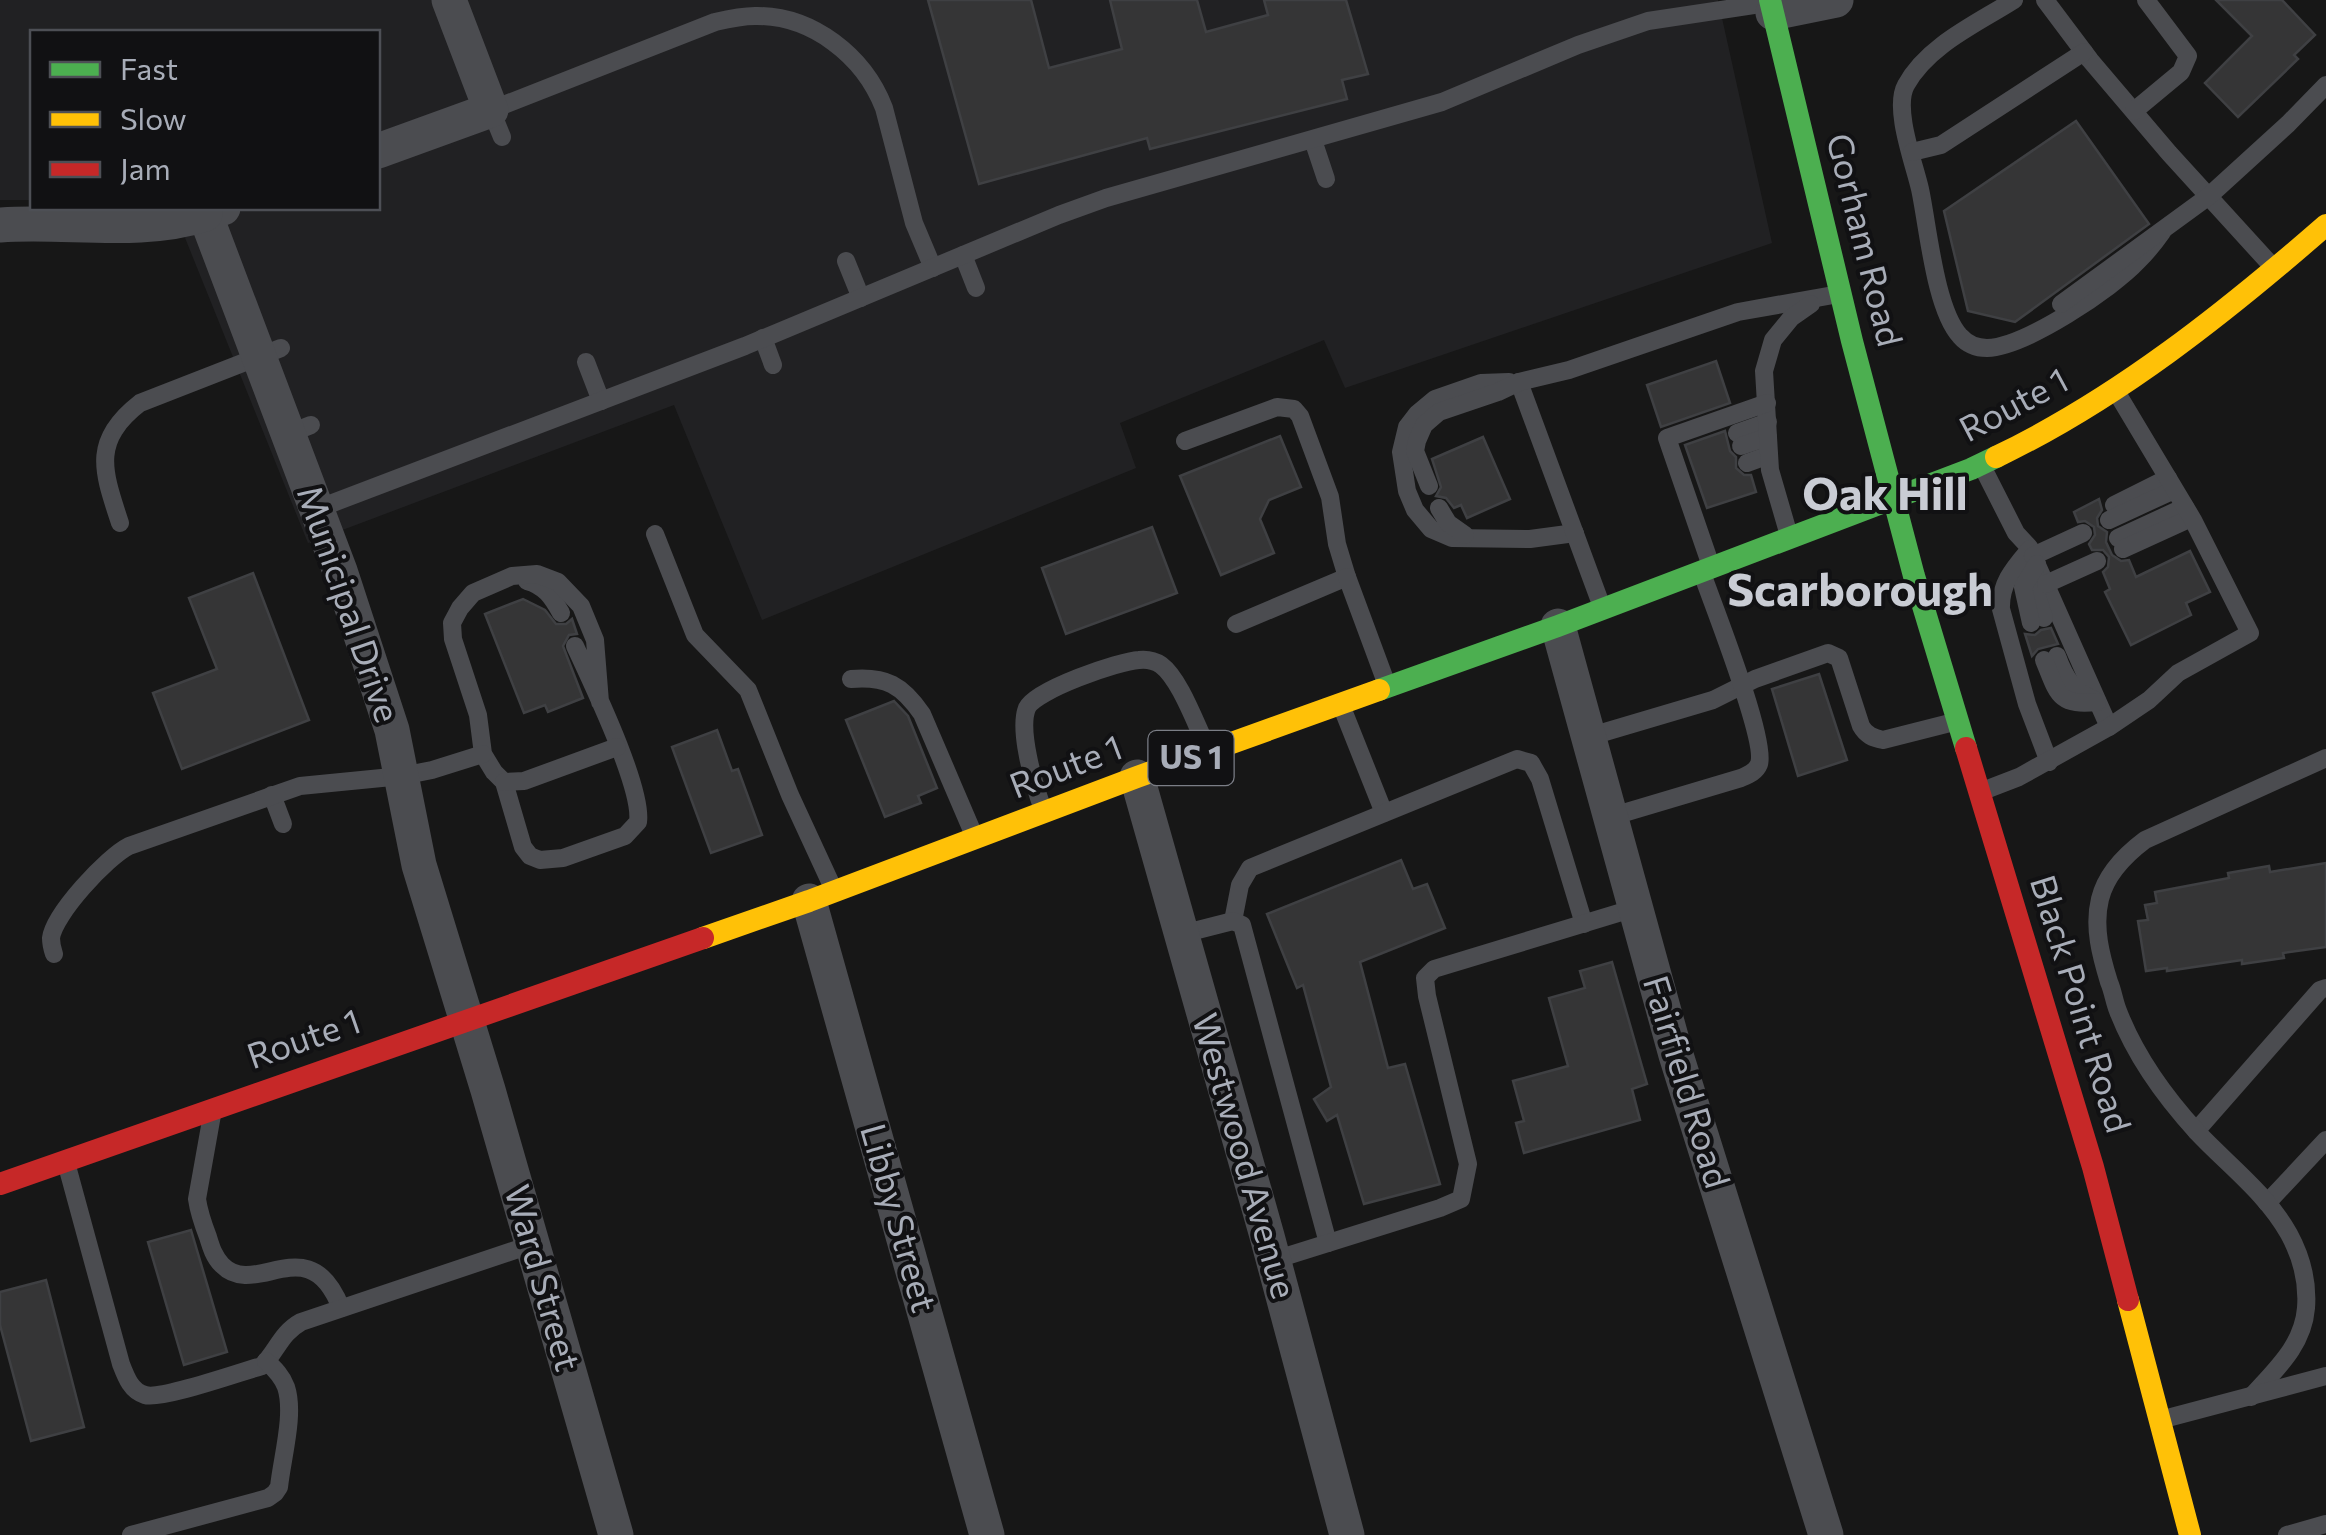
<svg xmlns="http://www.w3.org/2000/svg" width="2326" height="1535" font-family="Commissioner,sans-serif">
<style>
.built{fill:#212123}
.building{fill:#353536;stroke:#3f4043;stroke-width:2.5}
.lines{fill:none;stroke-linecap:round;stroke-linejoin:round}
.lane{stroke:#4b4c50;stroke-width:18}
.street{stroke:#4b4c50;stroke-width:35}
.fast{stroke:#4caf50;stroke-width:22}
.slow{stroke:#ffc107;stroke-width:22}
.jam{stroke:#c62828;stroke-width:22}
.labels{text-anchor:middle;stroke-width:8;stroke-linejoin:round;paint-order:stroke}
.shield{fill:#111113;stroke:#7b7e86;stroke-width:2.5}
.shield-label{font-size:32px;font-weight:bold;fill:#a8adb8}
.street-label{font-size:35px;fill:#a8adb8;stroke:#111113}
.district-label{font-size:45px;font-weight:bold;fill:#c9ccd4;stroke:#111113}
</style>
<rect width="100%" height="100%" fill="#171717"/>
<polygon class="built" points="0,0 1718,0 1772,243 1345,388 1324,340 1120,423 1136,468 762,620 674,405 308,543 173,208 378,208 378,32 32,32 32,200 0,200"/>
<g class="building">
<polygon points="928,0 1031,0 1049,68 1122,49 1110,0 1197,0 1206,32 1268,15 1264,0 1346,0 1368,74 1342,80 1347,99 1150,149 1147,138 979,184"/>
<polygon points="2216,0 2282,0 2315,35 2294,55 2298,59 2238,117 2205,83 2252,36"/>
<polygon points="2076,121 2149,224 2015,322 1968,311 1944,211"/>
<polygon points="1716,361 1730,403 1661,427 1647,385"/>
<polygon points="1725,431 1730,451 1736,457 1736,468 1744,475 1751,475 1756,492 1707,508 1685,445"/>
<polygon points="1280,436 1301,487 1269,500 1260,519 1274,553 1221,575 1180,476"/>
<polygon points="1483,437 1510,499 1467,518 1461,505 1454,508 1446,498 1436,496 1441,487 1432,459"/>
<polygon points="2099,499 2102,510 2097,518 2098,526 2107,532 2106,542 2112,555 2121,561 2129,560 2136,577 2190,551 2210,592 2186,603 2191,615 2131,645 2105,592 2110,589 2103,572 2108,567 2109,557 2103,550 2092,550 2089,544 2095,535 2094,527 2085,521 2078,522 2074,512"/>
<polygon points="1152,527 1177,593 1066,634 1042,568"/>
<polygon points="253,573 309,720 182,769 153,693 217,669 189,598"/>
<polygon points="523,599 545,610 556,624 566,624 572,619 577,634 569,635 563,646 583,698 548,712 545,705 524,713 485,614"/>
<polygon points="2051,628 2058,644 2038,649 2032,656 2025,634 2035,635 2041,630"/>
<polygon points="1819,674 1847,760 1798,776 1772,689"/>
<polygon points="894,701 908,716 937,788 918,796 921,803 885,817 846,720"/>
<polygon points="717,730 732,771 738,769 762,835 711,853 672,747"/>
<polygon points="1401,860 1413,889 1427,884 1445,928 1360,962 1388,1068 1405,1064 1440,1184 1364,1204 1337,1115 1327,1121 1314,1099 1331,1087 1303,985 1297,988 1267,914"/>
<polygon points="2326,863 2326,947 2283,953 2284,958 2242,964 2242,960 2167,971 2167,968 2146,971 2138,921 2148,920 2145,905 2157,903 2155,892 2229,878 2228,873 2269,866 2270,872"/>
<polygon points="1612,962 1647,1084 1632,1089 1640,1120 1524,1153 1516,1123 1524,1121 1513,1081 1568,1066 1549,998 1585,988 1580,971"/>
<polygon points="191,1230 227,1352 184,1365 148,1242"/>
<polygon points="46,1280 84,1427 31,1441 0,1325 0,1292"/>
</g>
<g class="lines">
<g class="lane">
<path d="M2014 0C1978 23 1928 45 1906 85 1893 108 1914 163 1920 189 1928 226 1935 309 1960 336 1967 344 1976 348 1987 348 2025 347 2112 289 2138 261 2147 252 2155 242 2162 232"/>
<polyline points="2045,0 2090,60 2169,153 2272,266"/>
<polyline points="2134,111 2181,72 2188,56 2146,0"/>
<path d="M502 137 491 110 715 22C728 19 742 16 755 16 812 15 864 56 884 108L914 223 933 268"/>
<polyline points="1313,140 1326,179"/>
<polyline points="1912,152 1941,145 2084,52"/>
<polyline points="963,255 976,288"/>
<polyline points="846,261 861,298"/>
<polyline points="2061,304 2209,196 2288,124 2326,85"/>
<polyline points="763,338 773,365"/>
<polyline points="586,362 601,401"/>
<polyline points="1509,382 1481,383 1435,399 1417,414 1407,427 1401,452 1407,491 1415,510 1431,529 1452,538 1530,539 1575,533"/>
<polyline points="1519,382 1602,607"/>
<polyline points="1737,433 1768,422"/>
<polyline points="288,434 311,425"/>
<polyline points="1185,441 1277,407 1294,409 1300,416 1330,497 1337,544 1347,577 1236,624"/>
<polyline points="1741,446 1768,437"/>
<polyline points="1747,463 1769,455"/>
<polyline points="1983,468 2016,533 2029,547 2109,727"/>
<polyline points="1429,486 1415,451 1417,441 1424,425 1439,412 1498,392 1519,382 1569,370 1738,312 1839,294"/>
<polyline points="2114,505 2168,478"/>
<polyline points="1439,508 1448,523 1465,535"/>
<polyline points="317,509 745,346 1059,215 1106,198 1442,102 1578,45 1648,21 1767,3"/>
<polyline points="2109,520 2174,490"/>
<path d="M120 523C103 471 91 441 140 403L281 348"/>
<polyline points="1788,532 1770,470 1764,371 1773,340 1791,318 1811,304"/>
<polyline points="655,534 695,635 748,690 790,795 832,886"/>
<polyline points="2118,538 2185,507"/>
<path d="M2030 549C2014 568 2000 583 2001 609L2027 704 2049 762"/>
<polyline points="2123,549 2191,518"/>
<polyline points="2033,556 2083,533"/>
<polyline points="1710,563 1667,438 1767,403"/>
<polyline points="2035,575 2036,593 2044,618"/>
<polyline points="1347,577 1387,685"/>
<path d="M527 581C545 586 552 597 561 613"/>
<polyline points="2046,584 2097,561"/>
<polyline points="2031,623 2023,587 2037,564"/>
<path d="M575 646C591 681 643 788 638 822L625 836 563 858 540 860 530 856 523 847 504 782 494 772 483 754 478 715 453 639 452 623 460 608 473 593 512 576 537 574 558 582 581 606 595 640 600 702"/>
<path d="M2057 656C2065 678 2074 693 2097 701"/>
<path d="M2044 660C2058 694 2058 706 2097 702"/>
<path d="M851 679C886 676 902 685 922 714L973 833"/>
<polyline points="1343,710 1384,813"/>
<path d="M1588 737 1713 700 1755 679 1828 653 1839 658 1861 726C1866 735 1873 738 1883 740L1954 722"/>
<polyline points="504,782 524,781 617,747"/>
<polyline points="1980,792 2019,777 2109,727 2149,700 2178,673 2250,633 2193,520 2117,393"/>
<polyline points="272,795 283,824"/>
<path d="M1042 807C1034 784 1018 730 1027 708 1035 690 1119 661 1139 660 1148 659 1155 661 1161 665 1180 679 1196 725 1207 747"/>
<path d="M1610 817 1741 778C1748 775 1756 772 1759 764 1767 741 1714 607 1703 576"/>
<polyline points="1233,921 1240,885 1250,868 1517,759 1531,763 1540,779 1584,924"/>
<polyline points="1182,934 1233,921 1242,925 1328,1243"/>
<path d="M54 954C52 948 51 945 51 938 54 914 107 857 129 846L300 786 402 776 432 770 483 754"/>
<path d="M212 1115 197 1199C199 1213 203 1224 208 1237 211 1247 214 1257 222 1265 256 1300 309 1226 341 1308"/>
<polyline points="2196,1131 2320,990 2326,988"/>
<path d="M67 1166 121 1364C126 1377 131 1391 145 1395 162 1400 240 1372 262 1366 277 1351 281 1333 301 1322L533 1244"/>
<polyline points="2267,1203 2326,1140"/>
<polyline points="1274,1260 1440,1208 1461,1199 1468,1164 1427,996 1425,978 1434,969 1635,908"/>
<path d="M2251 1397C2275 1370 2303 1346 2306 1308 2308 1282 2301 1256 2289 1234 2267 1194 2228 1165 2197 1132 2165 1097 2135 1055 2118 1011 2114 1001 2113 991 2109 982 2101 956 2093 927 2100 899 2106 874 2125 855 2145 840L2326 758"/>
<polyline points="2160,1420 2326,1376"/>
<path d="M131 1535 268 1498 275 1493 279 1487C282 1458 295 1414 286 1387 282 1376 275 1369 266 1361"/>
<polyline points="2287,1535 2326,1524"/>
</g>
<g class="street">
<polyline points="1773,13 1836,0"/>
<polyline points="378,151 491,110 449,0"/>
<polyline points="223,208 205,214 340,571 392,730 419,865 488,1090 616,1535"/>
<path d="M0 225C67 220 140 235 205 214"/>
<polyline points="1558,626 1676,1055 1826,1535"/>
<polyline points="1137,777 1267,1236 1347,1535"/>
<polyline points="809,901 987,1535"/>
</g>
<g class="fast">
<polyline points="1770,0 1852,341 1914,576 1966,748"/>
<polyline points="1379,690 1558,626 1971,469 1996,457"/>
</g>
<g class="slow">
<path d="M1996 457C2117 399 2225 313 2326 225"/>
<polyline points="703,938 809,901 1137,777 1379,690"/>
<polyline points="2128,1300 2190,1535"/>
</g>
<g class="jam">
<polyline points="1966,748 2093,1167 2128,1300"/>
<polyline points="0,1184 703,938"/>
</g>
</g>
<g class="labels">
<rect class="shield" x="1148.5" y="731" width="85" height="54" rx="8"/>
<g class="shield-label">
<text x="1191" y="769">US 1</text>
</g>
<g class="street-label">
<text transform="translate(1864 240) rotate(76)" y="12">Gorham Road</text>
<text transform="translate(2014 405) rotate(-28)" y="12">Route 1</text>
<text transform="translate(348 604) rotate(71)" y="12">Municipal Drive</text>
<text transform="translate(1066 767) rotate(-21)" y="12">Route 1</text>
<text transform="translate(2080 1004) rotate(73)" y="12">Black Point Road</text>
<text transform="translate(304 1039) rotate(-19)" y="12">Route 1</text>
<text transform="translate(1686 1082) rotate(73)" y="12">Fairfield Road</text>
<text transform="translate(1244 1156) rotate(74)" y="12">Westwood Avenue</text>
<text transform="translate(898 1218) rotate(74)" y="12">Libby Street</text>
<text transform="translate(542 1278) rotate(74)" y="12">Ward Street</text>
</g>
<g class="district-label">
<text x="1885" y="510">Oak Hill</text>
<text x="1860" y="606">Scarborough</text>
</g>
</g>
<rect x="30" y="30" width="350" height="180" fill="#111113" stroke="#4d4f55" stroke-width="2.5"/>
<rect x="50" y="62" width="50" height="15" fill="#4caf50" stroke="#4d4f55" stroke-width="2.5"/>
<text x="120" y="80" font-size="30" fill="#a8adb8">Fast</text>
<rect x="50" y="112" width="50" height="15" fill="#ffc107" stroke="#4d4f55" stroke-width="2.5"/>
<text x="120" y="130" font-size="30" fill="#a8adb8">Slow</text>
<rect x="50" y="162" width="50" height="15" fill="#c62828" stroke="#4d4f55" stroke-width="2.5"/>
<text x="120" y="180" font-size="30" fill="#a8adb8">Jam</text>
</svg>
